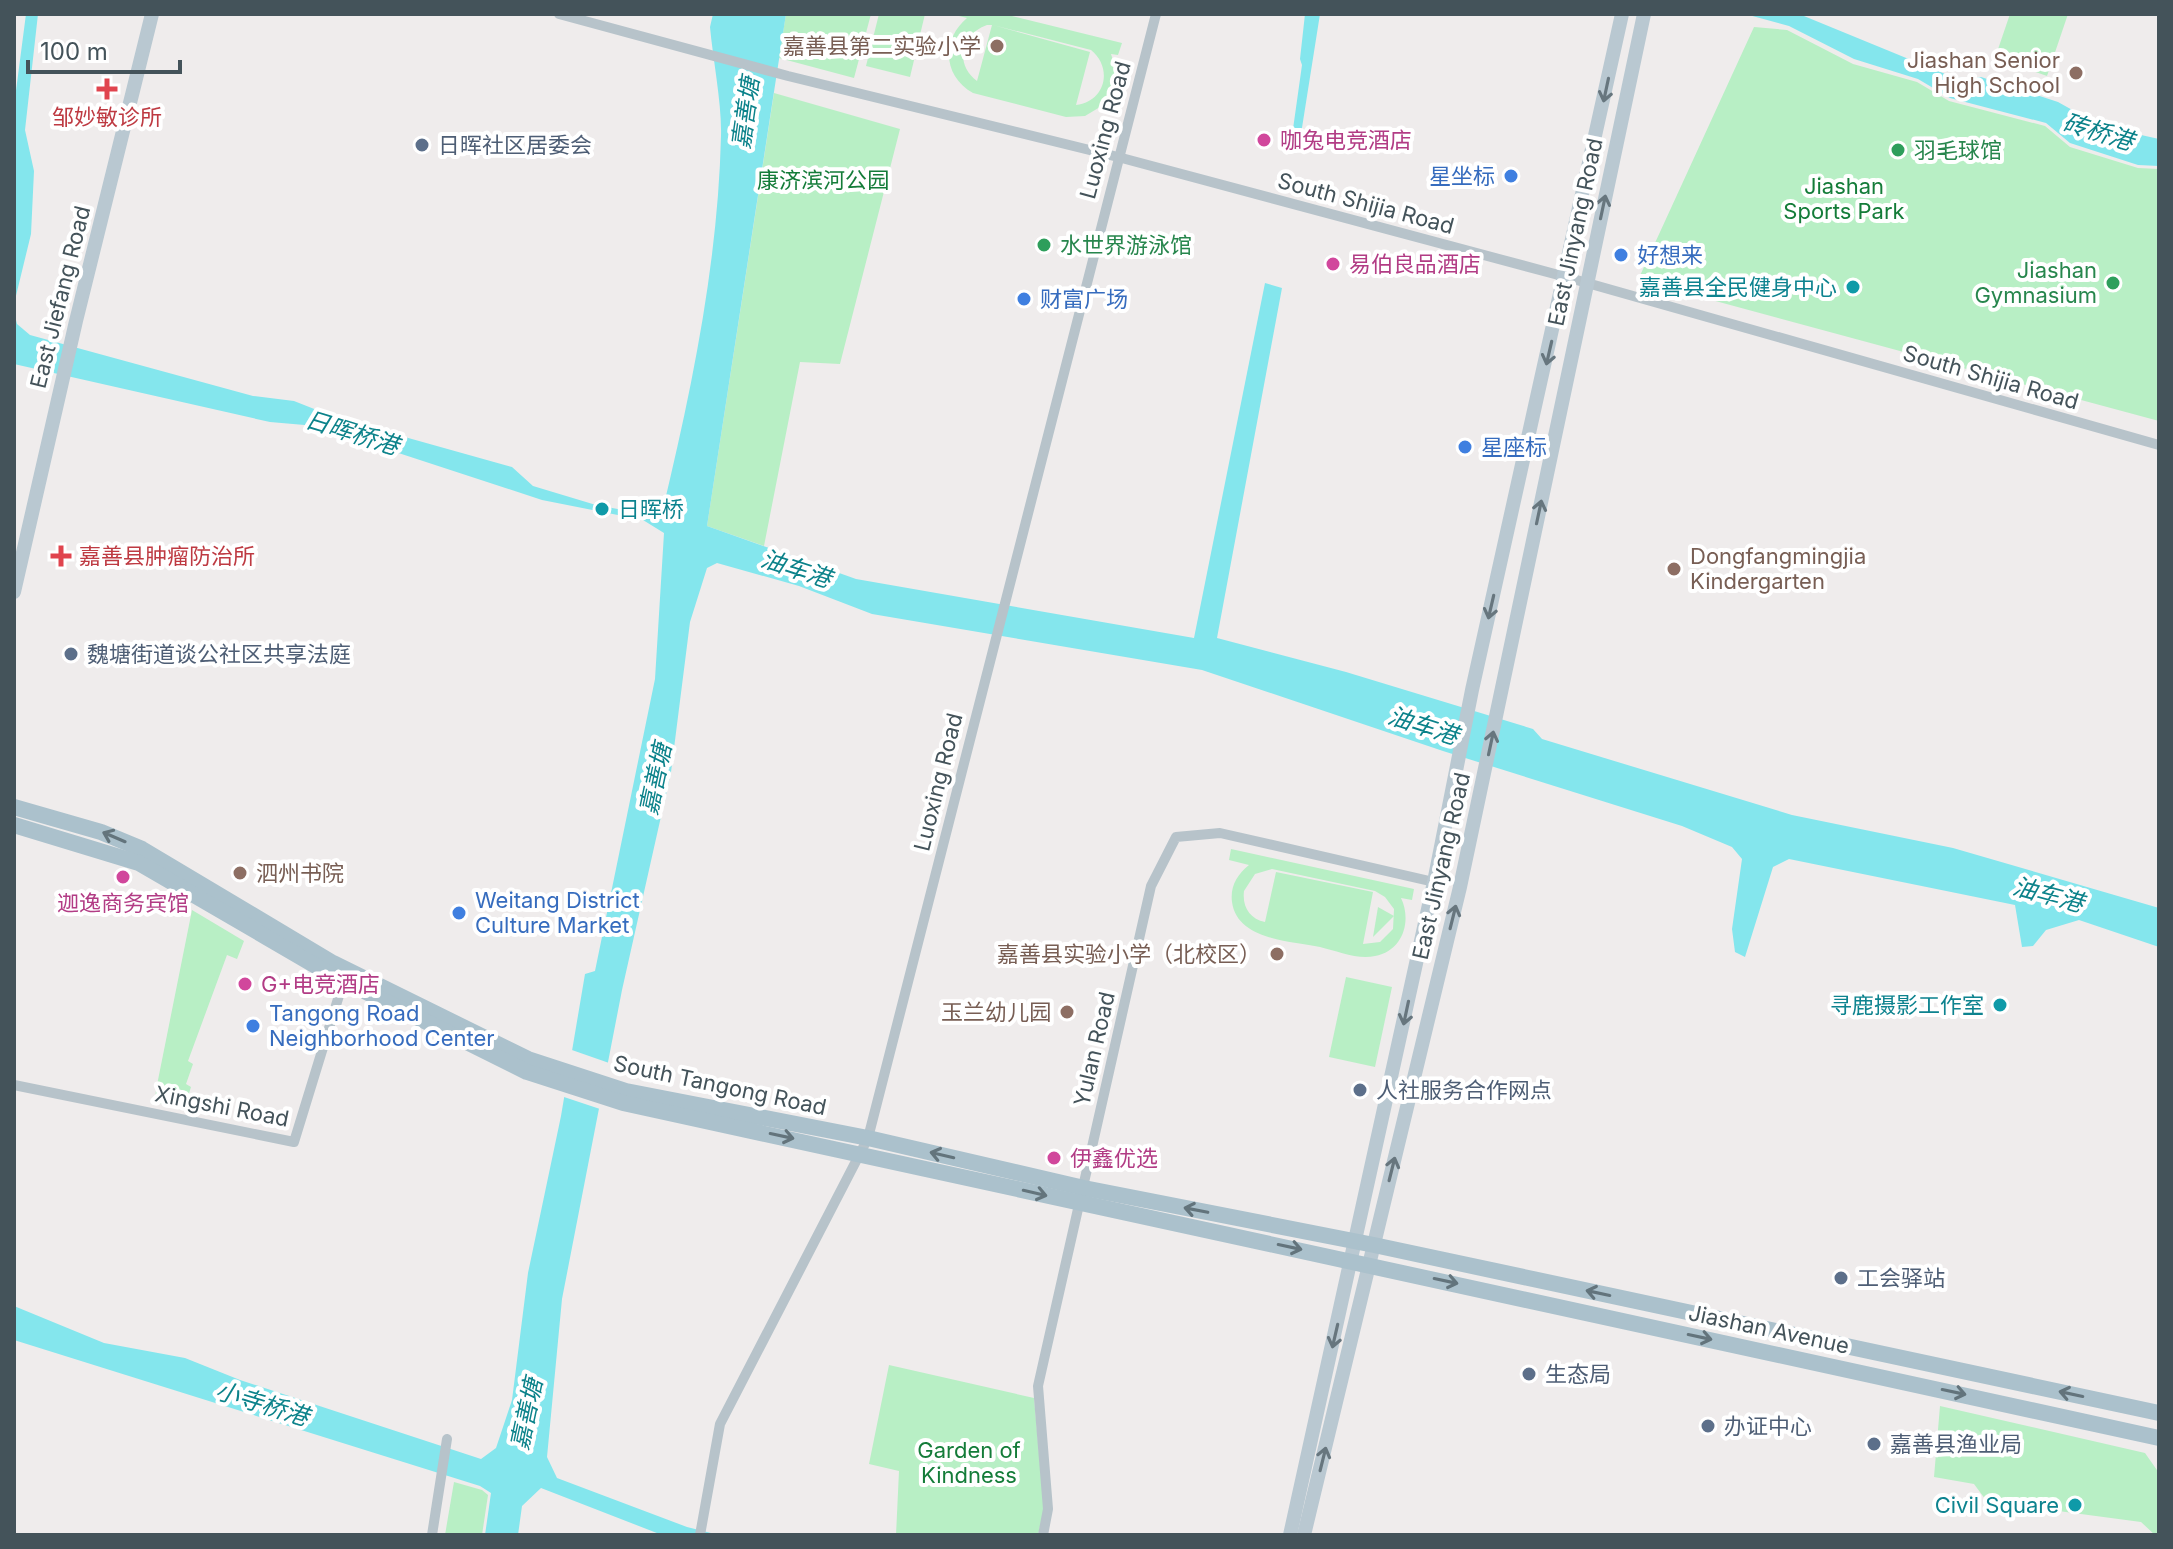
<svg xmlns="http://www.w3.org/2000/svg" width="2173" height="1549" font-family="Inter,'Noto Sans SC',sans-serif">
<style>
.green{fill:#b8efc5;fill-rule:evenodd}
.water{fill:#84e6ed}
.pier{fill:#efecec}
.lines{fill:none;stroke-linecap:round;stroke-linejoin:round}
.street{stroke:#b7c3ca;stroke-width:10}
.secondary{stroke:#b9c8d1;stroke-width:14}
.primary{stroke:#abc1cc;stroke-width:16}
.oneway{stroke:#67767e}
.oneway2{stroke:#63747c}
.education-dot{fill:#8d6e63;stroke:#fff;stroke-width:3}
.health-dot{fill:#e0444e;stroke:#fff;stroke-width:3}
.hotel-dot{fill:#d1479c;stroke:#fff;stroke-width:3}
.service-dot{fill:#5c6f8a;stroke:#fff;stroke-width:3}
.leisure-dot{fill:#2e9e5b;stroke:#fff;stroke-width:3}
.shop-dot{fill:#3f7fe0;stroke:#fff;stroke-width:3}
.culture-dot{fill:#0f9aa8;stroke:#fff;stroke-width:3}
.labels{text-anchor:middle;stroke-width:8;stroke-linejoin:round;paint-order:stroke}
.education-label{font-size:22px;fill:#785e54;stroke:#fff;text-anchor:end}
.health-label{font-size:22px;fill:#be3a42;stroke:#fff}
.street-label{font-size:22px;fill:#44535a;stroke:#fff}
.hotel-label{font-size:22px;fill:#b23c85;stroke:#fff;text-anchor:start}
.service-label{font-size:22px;fill:#4e5e75;stroke:#fff;text-anchor:start}
.leisure-label{font-size:22px;fill:#27864d;stroke:#fff;text-anchor:start}
.shop-label{font-size:22px;fill:#366cbe;stroke:#fff;text-anchor:start}
.park-label{font-size:22px;fill:#147c39;stroke:#fff}
.culture-label{font-size:22px;fill:#0d838f;stroke:#fff;text-anchor:end}
.water-label{font-size:24px;font-style:italic;fill:#0b828a;stroke:#fff}
</style>
<rect width="100%" height="100%" fill="#efecec"/>
<g class="green">
<polygon points="786,14 871,14 854,78 779,58"/>
<polygon points="879,14 925,14 910,77 866,66"/>
<path d="M951 14H1004L1122 43 1118 55 1111 54 1116 70 1115 89 1105 104 1085 116 1066 117 973 93C943 76 941 40 967 18ZM987 25H992L977 81C954 64 961 34 987 25ZM993 25 1091 50C1113 68 1106 101 1076 105L1090 52Z"/>
<polygon points="2010,14 2068,14 2047,76 1995,58"/>
<polygon points="1754,27 1787,30 1853,64 1917,82 1949,101 2045,126 2070,147 2138,168 2159,169 2159,421 1638,280"/>
<polygon points="774,93 900,129 840,364 800,362 764,546 707,526"/>
<path d="M1231 849 1414 889 1412 900 1401 898C1412 921 1403 951 1375 956 1358 960 1337 951 1320 947 1291 941 1237 940 1232 902 1230 886 1237 875 1249 865L1229 860ZM1272 869 1375 891 1385 897 1394 909 1393 929 1380 942 1363 944 1373 892 1276 872 1265 922C1250 919 1242 907 1244 891L1255 874Z"/>
<polygon points="1378,907 1394,916 1373,937"/>
<polygon points="192,910 244,941 237,959 227,955 188,1061 193,1064 186,1084 191,1087 184,1109 155,1102 156,1090"/>
<polygon points="1346,977 1392,987 1375,1067 1329,1057"/>
<polygon points="889,1365 1034,1398 1044,1509 1038,1535 896,1535 899,1471 869,1464"/>
<polygon points="1940,1406 2145,1453 2159,1473 2159,1535 2155,1535 2141,1522 2020,1506 2019,1513 1994,1511 1974,1484 1934,1477"/>
<polygon points="454,1482 482,1490 488,1495 482,1535 445,1535"/>
</g>
<g class="water">
<polygon points="26,14 38,14 25,130 34,171 31,234 14,304 14,106"/>
<path d="M713 14H786L707 526 856 579 1194 638 1265 283 1282 288 1217 638 1346 672 1533 729 1542 739 1792 815 1953 848 2159 908V947L2079 920 2046 930 2033 946 2022 947 2015 905 1789 859 1773 867 1745 957 1735 952 1732 929 1742 859 1732 847 1682 826 1443 751 1202 670 872 614 799 586 717 563 707 568 690 622 671 772 622 990 562 1299 547 1457 557 1478 687 1527 719 1535H662L541 1488 522 1506 518 1535H485L491 1493 480 1486 14 1340V1306L104 1343 185 1358 240 1380 481 1459 496 1448 512 1400 528 1273 561 1116 585 974 595 971 655 679 664 533 643 520 542 500 316 426 270 422 14 364V312L17 324 30 335 253 396 294 401 337 418 512 467 533 486 596 505 661 517C691 393 718 264 721 136 722 104 713 60 710 27Z"/>
<polygon points="1305,14 1320,14 1301,134 1293,129 1302,65 1300,59"/>
<polygon points="1745,14 1799,14 1955,78 1981,77 2058,102 2101,126 2159,139 2159,166 2138,165 2070,143 2046,123 1950,98 1918,79 1854,59 1789,26"/>
</g>
<polygon class="pier" points="569,1049 612,1064 603,1110 561,1096"/>
<g class="lines">
<g class="street">
<polyline points="559,14 788,76 1118,157 1566,277 2159,445"/>
<polyline points="14,1085 294,1142 345,976"/>
<polyline points="432,1535 447,1439"/>
<polyline points="700,1535 720,1424 868,1138 1156,14"/>
<polyline points="1043,1535 1048,1509 1038,1386 1151,886 1176,837 1220,833 1434,882"/>
</g>
<g class="secondary">
<polyline points="14,592 76,321 152,14"/>
<polyline points="1290,1535 1434,882 1472,690 1622,14"/>
<polyline points="1304,1535 1460,887 1644,14"/>
</g>
<g class="primary">
<polyline points="14,807 101,832 142,849 333,963 528,1059 626,1091 868,1138 1084,1188 1374,1245 2159,1413"/>
<polyline points="14,825 139,863 328,973 527,1072 623,1103 2159,1438"/>
</g>
</g>
<defs><path id="oneway-shaft" d="M-6 0H5M1.5-3L5.5 0L1.5 3" fill="none" stroke-width="1.6" stroke-linecap="round" stroke-linejoin="round" transform="scale(2)"/></defs>
<g class="oneway">
<use href="#oneway-shaft" transform="translate(1606 90) rotate(102)"/>
<use href="#oneway-shaft" transform="translate(1603 207) rotate(-78)"/>
<use href="#oneway-shaft" transform="translate(1549 353) rotate(103)"/>
<use href="#oneway-shaft" transform="translate(1539 512) rotate(-78)"/>
<use href="#oneway-shaft" transform="translate(1491 607) rotate(103)"/>
<use href="#oneway-shaft" transform="translate(1491 743) rotate(-78)"/>
<use href="#oneway-shaft" transform="translate(1453 917) rotate(-76)"/>
<use href="#oneway-shaft" transform="translate(1406 1013) rotate(102)"/>
<use href="#oneway-shaft" transform="translate(1392 1169) rotate(-76)"/>
<use href="#oneway-shaft" transform="translate(1335 1336) rotate(103)"/>
<use href="#oneway-shaft" transform="translate(1323 1459) rotate(-76)"/>
</g>
<g class="oneway2">
<use href="#oneway-shaft" transform="translate(114 837) rotate(-157)"/>
<use href="#oneway-shaft" transform="translate(782 1136) rotate(12)"/>
<use href="#oneway-shaft" transform="translate(942 1155) rotate(-167)"/>
<use href="#oneway-shaft" transform="translate(1035 1193) rotate(13)"/>
<use href="#oneway-shaft" transform="translate(1196 1210) rotate(-169)"/>
<use href="#oneway-shaft" transform="translate(1290 1247) rotate(12)"/>
<use href="#oneway-shaft" transform="translate(1446 1281) rotate(12)"/>
<use href="#oneway-shaft" transform="translate(1598 1293) rotate(-168)"/>
<use href="#oneway-shaft" transform="translate(1700 1337) rotate(12)"/>
<use href="#oneway-shaft" transform="translate(1954 1392) rotate(12)"/>
<use href="#oneway-shaft" transform="translate(2071 1394) rotate(-168)"/>
</g>
<g class="education-dot">
<circle cx="997" cy="46" r="8"/>
<circle cx="2076" cy="73" r="8"/>
<circle cx="1674" cy="569" r="8"/>
<circle cx="240" cy="873" r="8"/>
<circle cx="1277" cy="954" r="8"/>
<circle cx="1067" cy="1012" r="8"/>
</g>
<g class="health-dot">
<path d="M103 77h8v8h8v8h-8v8h-8v-8h-8v-8h8z"/>
<path d="M57 544h8v8h8v8h-8v8h-8v-8h-8v-8h8z"/>
</g>
<g class="hotel-dot">
<circle cx="1264" cy="140" r="8"/>
<circle cx="1333" cy="264" r="8"/>
<circle cx="123" cy="877" r="8"/>
<circle cx="245" cy="984" r="8"/>
<circle cx="1054" cy="1158" r="8"/>
</g>
<g class="service-dot">
<circle cx="422" cy="145" r="8"/>
<circle cx="71" cy="654" r="8"/>
<circle cx="1360" cy="1090" r="8"/>
<circle cx="1841" cy="1278" r="8"/>
<circle cx="1529" cy="1374" r="8"/>
<circle cx="1708" cy="1426" r="8"/>
<circle cx="1874" cy="1444" r="8"/>
</g>
<g class="leisure-dot">
<circle cx="1898" cy="150" r="8"/>
<circle cx="1044" cy="245" r="8"/>
<circle cx="2113" cy="283" r="8"/>
</g>
<g class="shop-dot">
<circle cx="1511" cy="176" r="8"/>
<circle cx="1621" cy="255" r="8"/>
<circle cx="1024" cy="299" r="8"/>
<circle cx="1465" cy="447" r="8"/>
<circle cx="459" cy="913" r="8"/>
<circle cx="253" cy="1026" r="8"/>
</g>
<g class="culture-dot">
<circle cx="1853" cy="287" r="8"/>
<circle cx="602" cy="509" r="8"/>
<circle cx="2000" cy="1005" r="8"/>
<circle cx="2075" cy="1505" r="8"/>
</g>
<g class="labels">
<g class="education-label">
<text x="981" y="54">嘉善县第二实验小学</text>
<text x="2060" y="68">Jiashan Senior<tspan x="2060" dy="25">High School</tspan></text>
<text x="1690" y="564" text-anchor="start">Dongfangmingjia<tspan x="1690" dy="25">Kindergarten</tspan></text>
<text x="256" y="881" text-anchor="start">泗州书院</text>
<text x="1261" y="962">嘉善县实验小学（北校区）</text>
<text x="1051" y="1020">玉兰幼儿园</text>
</g>
<g class="health-label">
<text x="107" y="125">邹妙敏诊所</text>
<text x="79" y="564" text-anchor="start">嘉善县肿瘤防治所</text>
</g>
<g class="street-label">
<text transform="translate(1105 130) rotate(-75)" y="8">Luoxing Road</text>
<text transform="translate(1366 203) rotate(15)" y="8">South Shijia Road</text>
<text transform="translate(1575 232) rotate(-78)" y="8">East Jinyang Road</text>
<text transform="translate(60 297) rotate(-76)" y="8">East Jiefang Road</text>
<text transform="translate(1991 377) rotate(16)" y="8">South Shijia Road</text>
<text transform="translate(938 782) rotate(-76)" y="8">Luoxing Road</text>
<text transform="translate(1441 866) rotate(-77)" y="8">East Jinyang Road</text>
<text transform="translate(1094 1049) rotate(-77)" y="8">Yulan Road</text>
<text transform="translate(720 1085) rotate(12)" y="8">South Tangong Road</text>
<text transform="translate(222 1106) rotate(11)" y="8">Xingshi Road</text>
<text transform="translate(1769 1329) rotate(12)" y="8">Jiashan Avenue</text>
</g>
<g class="hotel-label">
<text x="1280" y="148">咖兔电竞酒店</text>
<text x="1349" y="272">易伯良品酒店</text>
<text x="123" y="911" text-anchor="middle">迦逸商务宾馆</text>
<text x="261" y="992">G+电竞酒店</text>
<text x="1070" y="1166">伊鑫优选</text>
</g>
<g class="service-label">
<text x="438" y="153">日晖社区居委会</text>
<text x="87" y="662">魏塘街道谈公社区共享法庭</text>
<text x="1376" y="1098">人社服务合作网点</text>
<text x="1857" y="1286">工会驿站</text>
<text x="1545" y="1382">生态局</text>
<text x="1724" y="1434">办证中心</text>
<text x="1890" y="1452">嘉善县渔业局</text>
</g>
<g class="leisure-label">
<text x="1914" y="158">羽毛球馆</text>
<text x="1060" y="253">水世界游泳馆</text>
<text x="2097" y="278" text-anchor="end">Jiashan<tspan x="2097" dy="25">Gymnasium</tspan></text>
</g>
<g class="shop-label">
<text x="1495" y="184" text-anchor="end">星坐标</text>
<text x="1637" y="263">好想来</text>
<text x="1040" y="307">财富广场</text>
<text x="1481" y="455">星座标</text>
<text x="475" y="908">Weitang District<tspan x="475" dy="25">Culture Market</tspan></text>
<text x="269" y="1021">Tangong Road<tspan x="269" dy="25">Neighborhood Center</tspan></text>
</g>
<g class="park-label">
<text x="823" y="188">康济滨河公园</text>
<text x="1844" y="194">Jiashan<tspan x="1844" dy="25">Sports Park</tspan></text>
<text x="969" y="1458">Garden of<tspan x="969" dy="25">Kindness</tspan></text>
</g>
<g class="culture-label">
<text x="1837" y="295">嘉善县全民健身中心</text>
<text x="618" y="517" text-anchor="start">日晖桥</text>
<text x="1984" y="1013">寻鹿摄影工作室</text>
<text x="2059" y="1513">Civil Square</text>
</g>
<g class="water-label">
<text transform="translate(746 113) rotate(-82)" y="8">嘉善塘</text>
<text transform="translate(2098 132) rotate(17)" y="8">砖桥港</text>
<text transform="translate(352 433) rotate(17)" y="8">日晖桥港</text>
<text transform="translate(796 569) rotate(18)" y="8">油车港</text>
<text transform="translate(1423 726) rotate(18)" y="8">油车港</text>
<text transform="translate(656 779) rotate(-78)" y="8">嘉善塘</text>
<text transform="translate(2048 895) rotate(15)" y="8">油车港</text>
<text transform="translate(262 1404) rotate(17)" y="8">小寺桥港</text>
<text transform="translate(527 1414) rotate(-78)" y="8">嘉善塘</text>
</g>
</g>
<rect width="2173" height="1549" fill="none" stroke="#44535a" stroke-width="32"/>
<path d="M28 60v12h152v-12" fill="none" stroke="#44535a" stroke-width="4"/>
<text x="40" y="60" font-size="24" fill="#44535a" stroke="#ffffff" stroke-width="6" paint-order="stroke">100 m</text>
</svg>
